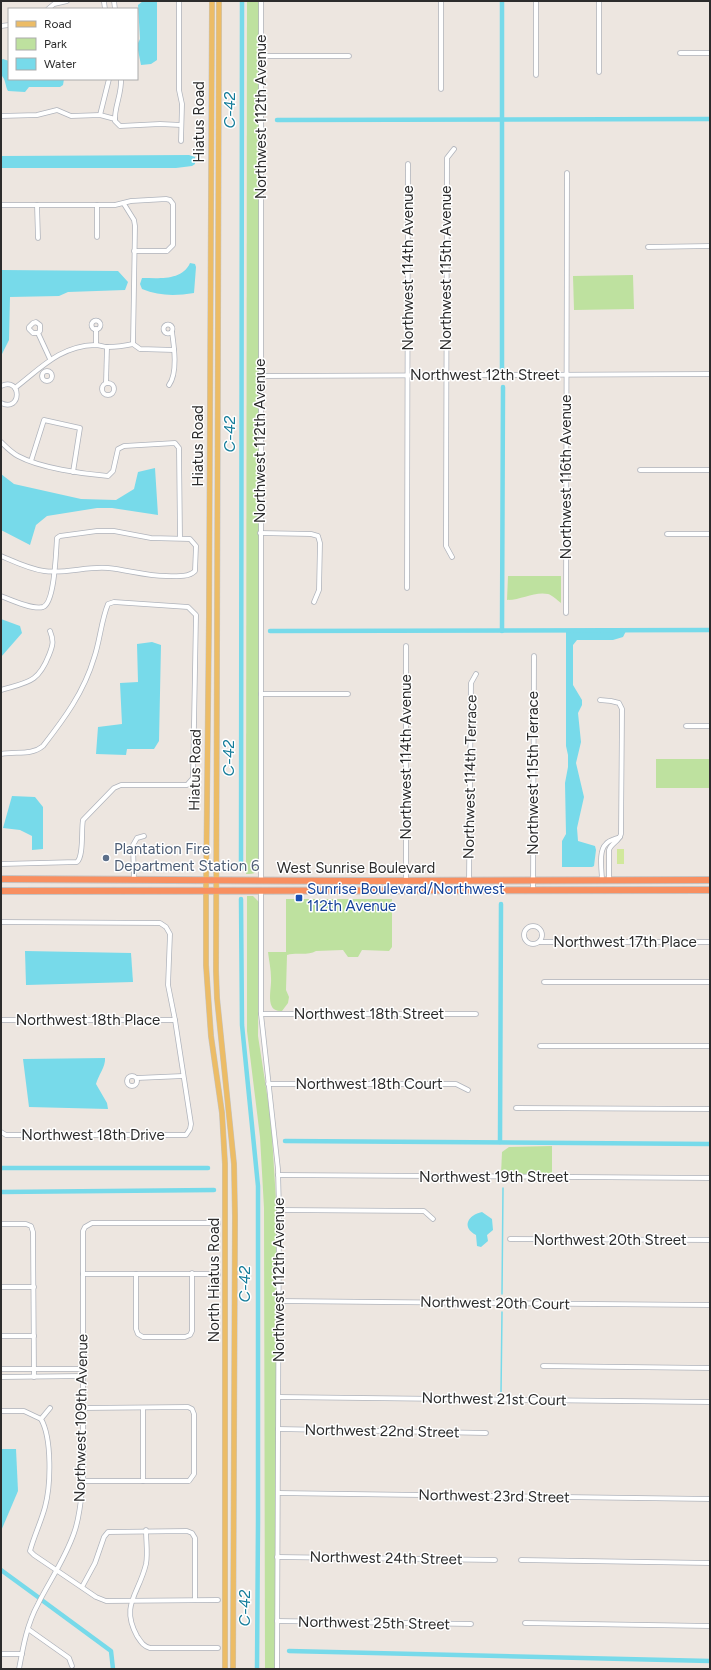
<svg xmlns="http://www.w3.org/2000/svg" width="711" height="1670" font-family="Figtree,sans-serif">
<style>
.green{fill:#bee19f}
.pitch{fill:#d1e89b}
.water{fill:#77daea}
.lines{fill:none;stroke-linecap:round;stroke-linejoin:round}
.stream{stroke:#77daea;stroke-width:1.5}
.canal{stroke:#77daea;stroke-width:4.5}
.minor-casing{stroke:#b0b4bc;stroke-width:5.5}
.major-casing{stroke:#c4c4c4;stroke-width:6}
.highway-casing{stroke:#c4c4c4;stroke-width:8}
.minor{stroke:#fff;stroke-width:4}
.major{stroke:#ecbc66;stroke-width:5}
.highway{stroke:#f88f60;stroke-width:6}
.service-dot{fill:#5c6f8a;stroke:#fff;stroke-width:1.5}
.transit-dot{fill:#1a4fb4;stroke:#fff;stroke-width:1.5}
.labels{text-anchor:middle;stroke-width:3;stroke-linejoin:round;paint-order:stroke}
.street-label{font-size:15px;fill:#2c2c2c;stroke:#fff}
.service-label{font-size:15px;fill:#4e5e75;stroke:#fff;text-anchor:start}
.transit-label{font-size:15px;fill:#164399;stroke:#fff;text-anchor:start}
.water-label{font-size:16px;font-style:italic;fill:#137c9a;stroke:#fff}
</style>
<rect width="100%" height="100%" fill="#ede6e0"/>
<g class="green">
<path d="M247 1H259V868C256 874 252 874 246 874Z"/>
<polygon points="633,275 634,309 574,310 573,276"/>
<path d="M508 576H561V603C557 600 552 595 548 594 535 591 521 600 507 600Z"/>
<rect x="656" y="759" width="54" height="29"/>
<polygon points="247,896 253,896 259,902 258,1036 271,1120 277,1217 275,1669 265,1669 264,1208 260,1137 247,1031"/>
<path d="M286 899H392V947L389 951 362 950 358 957H348L343 950 316 951C308 956 296 952 287 955L286 990 289 997 288 1003 282 1011C264 1012 272 989 271 978 271 969 269 961 268 952H286Z"/>
<polygon points="552,1146 552,1174 501,1174 502,1152 509,1147"/>
</g>
<rect class="pitch" x="617" y="849" width="7" height="15"/>
<g class="water">
<polygon points="143,1 157,1 157,60 151,64 141,65 137,45 140,39 138,5"/>
<path d="M3 59 9 61V79H64L63 85 60 87H29L25 92 8 91C5 86 6 79 1 75V60Z"/>
<polygon points="189,155 195,157 195,164 192,166 176,168 1,168 1,156"/>
<path d="M190 263 195 264 196 267 194 293C175 296 159 296 142 289L140 284 142 278C159 278 182 281 190 263Z"/>
<polygon points="1,270 118,271 128,282 125,290 68,292 59,296 10,297 9,340 1,356"/>
<polygon points="155,468 158,515 112,508 97,508 47,516 36,525 30,545 1,530 1,474 14,484 81,499 116,500 134,489 138,472"/>
<polygon points="1,619 20,626 22,633 1,657"/>
<polygon points="566,631 626,631 623,637 613,640 577,640 573,645 573,685 582,700 582,705 578,713 581,742 576,763 584,797 577,828 578,841 595,846 596,850 594,866 592,867 562,867 562,841 566,834 565,783 568,767 568,755 566,746"/>
<polygon points="152,642 161,645 159,741 154,749 127,749 126,755 96,754 98,727 122,724 120,683 138,682 137,644"/>
<polygon points="12,796 35,797 43,807 43,849 32,850 32,836 20,830 3,828"/>
<polygon points="25,951 131,953 133,982 26,985"/>
<path d="M105 1058C106 1066 98 1076 96 1084L107 1103 108 1109 29 1107 23 1059Z"/>
<path d="M482 1212 492 1219 493 1230 487 1235 488 1241 481 1247 477 1246 476 1235C461 1227 468 1215 482 1212Z"/>
<polygon points="1,1449 16,1449 18,1491 1,1531"/>
</g>
<g class="lines">
<g class="stream">
<polyline points="502,1294 503,1188"/>
<polyline points="501,1393 502,1312"/>
</g>
<g class="canal">
<polyline points="277,120 710,119"/>
<polyline points="502,369 502,1"/>
<polyline points="270,631 710,630"/>
<polyline points="502,631 503,387"/>
<polyline points="241,868 242,1"/>
<polyline points="241,899 242,1025 258,1186 258,1522 257,1669"/>
<polyline points="285,1141 710,1144"/>
<polyline points="500,1142 501,904"/>
<polyline points="1,1168 208,1168"/>
<polyline points="1,1192 214,1190"/>
<polyline points="1,1570 38,1597"/>
<polyline points="43,1601 111,1651 113,1669"/>
<polyline points="289,1651 710,1661"/>
</g>
<g class="minor-casing">
<g id="minor">
<polyline points="114,1 115,9"/>
<polyline points="179,1 179,90 182,104 181,141"/>
<polyline points="104,2 105,9"/>
<polyline points="48,9 54,4 67,1"/>
<polyline points="1,26 9,25"/>
<polyline points="680,53 710,53"/>
<polyline points="261,56 349,56"/>
<polyline points="599,72 599,1"/>
<polyline points="536,75 536,1"/>
<path d="M121 79C122 94 114 107 115 121L120 126 160 124 181 125"/>
<polyline points="441,89 441,1"/>
<polyline points="100,115 109,79"/>
<polyline points="1,116 37,115 57,110 71,116 100,115 115,119"/>
<polyline points="124,204 134,220 135,226 133,344"/>
<polyline points="1,205 115,205 131,201 166,199 170,200 173,204 173,245 167,251 134,251"/>
<polyline points="37,205 38,238"/>
<polyline points="97,205 97,237"/>
<polyline points="648,247 710,246"/>
<circle cx="96" cy="325" r="4.5"/>
<circle cx="168" cy="329" r="4.5"/>
<polyline points="38,333 33,333 29,329 29,327 33,323 36,322 40,325 40,331 38,333 50,359"/>
<polyline points="96,345 96,329"/>
<circle cx="47" cy="376" r="5"/>
<polyline points="260,376 710,374"/>
<circle cx="108" cy="389" r="6"/>
<polyline points="106,383 107,347"/>
<path d="M169 385C178 373 174 346 172 332"/>
<path d="M1 386C22 376 22 413 1 403"/>
<path d="M15 388C41 368 60 346 95 345 100 345 104 347 108 347 116 347 124 346 133 344L140 349 174 350"/>
<path d="M1 442C6 447 12 453 18 456 40 468 83 474 108 476L113 471 118 449 124 446 175 443 179 448 180 538"/>
<polyline points="31,461 44,420 80,428 73,472"/>
<polyline points="640,470 710,470"/>
<polyline points="260,533 311,534 318,536 320,543 319,590 314,602"/>
<polyline points="667,534 710,534"/>
<path d="M1 556C15 562 29 569 44 571 66 574 87 566 108 568 128 570 146 576 166 576 175 576 188 578 195 571L196 546 190 539 151 538 114 531H97L60 536 57 538C56 550 55 603 43 607 33 610 11 600 1 596"/>
<polyline points="452,557 446,546 446,534 447,158 454,149"/>
<polyline points="407,588 408,164"/>
<polyline points="566,613 567,173"/>
<path d="M1 690C28 682 38 683 49 655 53 645 54 641 50 631"/>
<polyline points="261,694 348,694"/>
<path d="M600 700 611 701 619 703 622 709 621 834C619 842 611 843 609 850V881"/>
<polyline points="686,726 710,726"/>
<path d="M1 754C16 751 31 756 43 746 64 719 84 692 94 658 100 641 101 621 108 604L114 602 188 607 196 615 193 778 187 785H121L114 788 83 820C81 830 84 856 77 862L1 864"/>
<polyline points="134,879 133,845 137,838 144,836"/>
<polyline points="261,880 261,1"/>
<polyline points="469,881 471,683 476,674"/>
<path d="M602 881C602 871 598 851 606 844 609 840 616 839 620 837"/>
<polyline points="533,890 534,656"/>
<polyline points="261,891 261,1014 278,1169 279,1210 277,1669"/>
<polyline points="406,891 406,646"/>
<polyline points="1,922 160,923 166,927 170,934 168,985 175,1020 191,1124 190,1129 186,1135 6,1135 1,1132"/>
<circle cx="533" cy="935" r="9"/>
<polyline points="540,942 710,942"/>
<polyline points="544,982 710,982"/>
<polyline points="261,1014 476,1014"/>
<polyline points="1,1020 175,1020"/>
<polyline points="540,1046 710,1046"/>
<circle cx="132" cy="1081" r="5"/>
<polyline points="137,1078 183,1076"/>
<polyline points="268,1084 456,1084 468,1090"/>
<polyline points="516,1108 710,1109"/>
<polyline points="278,1175 710,1178"/>
<polyline points="279,1210 424,1211 433,1219"/>
<polyline points="1,1224 26,1224 31,1226 33,1232 34,1377"/>
<polyline points="510,1239 710,1240"/>
<polyline points="83,1274 218,1274"/>
<polyline points="136,1274 136,1329 138,1334 143,1337 185,1337 190,1335 192,1331 192,1273"/>
<polyline points="1,1287 34,1287"/>
<polyline points="279,1301 710,1305"/>
<polyline points="1,1336 34,1336"/>
<polyline points="543,1366 710,1368"/>
<polyline points="1,1369 83,1369"/>
<polyline points="1,1377 83,1376"/>
<polyline points="279,1397 710,1402"/>
<path d="M50 1408 41 1419C52 1438 51 1485 45 1507 41 1522 34 1536 30 1551L34 1555 96 1597 106 1601 218 1600"/>
<polyline points="143,1408 143,1481"/>
<polyline points="1,1411 24,1411 41,1419"/>
<polyline points="278,1429 486,1433"/>
<polyline points="83,1481 189,1481 194,1474 194,1414 192,1409 188,1407 83,1408"/>
<polyline points="278,1493 710,1499"/>
<path d="M146 1530C146 1541 148 1554 146 1564 139 1594 120 1605 137 1636 141 1642 143 1646 150 1648H218"/>
<polyline points="277,1557 495,1560"/>
<polyline points="521,1560 710,1563"/>
<polyline points="82,1587 95,1563 104,1537 108,1532 187,1531 192,1533 195,1538 195,1600"/>
<polyline points="277,1621 471,1624"/>
<polyline points="525,1623 710,1626"/>
<polyline points="28,1629 69,1658 72,1666"/>
<polyline points="1,1654 22,1654"/>
<path d="M19 1669C23 1647 27 1624 38 1604 50 1580 65 1559 74 1533 80 1517 81 1499 83 1481V1231L85 1227 92 1223H218"/>
</g>
</g>
<g class="major-casing">
<g id="major">
<polyline points="212,1 209,617 206,891 206,965 211,1036 222,1113 225,1164 225,1669"/>
<polyline points="219,1 216,971 217,998 234,1164 235,1216 233,1669"/>
</g>
</g>
<g class="highway-casing">
<g id="highway">
<polyline points="1,879 363,881 710,880"/>
<polyline points="1,891 710,890"/>
</g>
</g>
<use href="#minor" class="minor"/>
<use href="#major" class="major"/>
<use href="#highway" class="highway"/>
</g>
<circle class="service-dot" cx="106" cy="858" r="4"/>
<rect class="transit-dot" x="295" y="894" width="8" height="8" rx="2"/>
<g class="labels">
<g class="street-label">
<text transform="translate(261 117) rotate(-90)" y="5">Northwest 112th Avenue</text>
<text transform="translate(199 122) rotate(-90)" y="5">Hiatus Road</text>
<text transform="translate(408 268) rotate(-90)" y="5">Northwest 114th Avenue</text>
<text transform="translate(446 268) rotate(-90)" y="5">Northwest 115th Avenue</text>
<text x="485" y="380">Northwest 12th Street</text>
<text transform="translate(260 441) rotate(-90)" y="5">Northwest 112th Avenue</text>
<text transform="translate(198 446) rotate(-90)" y="5">Hiatus Road</text>
<text transform="translate(566 477) rotate(-90)" y="5">Northwest 116th Avenue</text>
<text transform="translate(406 757) rotate(-90)" y="5">Northwest 114th Avenue</text>
<text transform="translate(195 770) rotate(-89)" y="5">Hiatus Road</text>
<text transform="translate(533 773) rotate(-90)" y="5">Northwest 115th Terrace</text>
<text transform="translate(470 777) rotate(-89)" y="5">Northwest 114th Terrace</text>
<text x="356" y="873">West Sunrise Boulevard</text>
<text x="625" y="947">Northwest 17th Place</text>
<text x="369" y="1019">Northwest 18th Street</text>
<text x="88" y="1025">Northwest 18th Place</text>
<text x="369" y="1089">Northwest 18th Court</text>
<text x="93" y="1140">Northwest 18th Drive</text>
<text x="494" y="1182">Northwest 19th Street</text>
<text x="610" y="1245">Northwest 20th Street</text>
<text transform="translate(214 1280) rotate(-90)" y="5">North Hiatus Road</text>
<text transform="translate(279 1280) rotate(-90)" y="5">Northwest 112th Avenue</text>
<text transform="translate(495 1303) rotate(1)" y="5">Northwest 20th Court</text>
<text transform="translate(494 1399) rotate(1)" y="5">Northwest 21st Court</text>
<text transform="translate(81 1418) rotate(-89)" y="5">Northwest 109th Avenue</text>
<text transform="translate(382 1431) rotate(1)" y="5">Northwest 22nd Street</text>
<text transform="translate(494 1496) rotate(1)" y="5">Northwest 23rd Street</text>
<text transform="translate(386 1558) rotate(1)" y="5">Northwest 24th Street</text>
<text transform="translate(374 1623) rotate(1)" y="5">Northwest 25th Street</text>
</g>
<g class="service-label">
<text x="114" y="854">Plantation Fire<tspan x="114" dy="17">Department Station 6</tspan></text>
</g>
<g class="transit-label">
<text x="307" y="894">Sunrise Boulevard/Northwest<tspan x="307" dy="17">112th Avenue</tspan></text>
</g>
<g class="water-label">
<text transform="translate(229 110) rotate(-90)" y="6">C-42</text>
<text transform="translate(229 434) rotate(-90)" y="6">C-42</text>
<text transform="translate(228 758) rotate(-90)" y="6">C-42</text>
<text transform="translate(244 1284) rotate(-90)" y="6">C-42</text>
<text transform="translate(244 1608) rotate(-90)" y="6">C-42</text>
</g>
</g>
<rect width="711" height="1670" fill="none" stroke="#2c2c2c" stroke-width="4"/>
<rect x="8" y="8" width="130" height="72" fill="#ffffff" stroke="#ababab"/>
<rect x="16" y="21" width="20" height="6" fill="#ecbc66" stroke="#ababab"/>
<text x="44" y="28" font-size="12" fill="#2c2c2c">Road</text>
<rect x="16" y="38" width="20" height="12" fill="#bee19f" stroke="#ababab"/>
<text x="44" y="48" font-size="12" fill="#2c2c2c">Park</text>
<rect x="16" y="58" width="20" height="12" fill="#77daea" stroke="#ababab"/>
<text x="44" y="68" font-size="12" fill="#2c2c2c">Water</text>
</svg>
